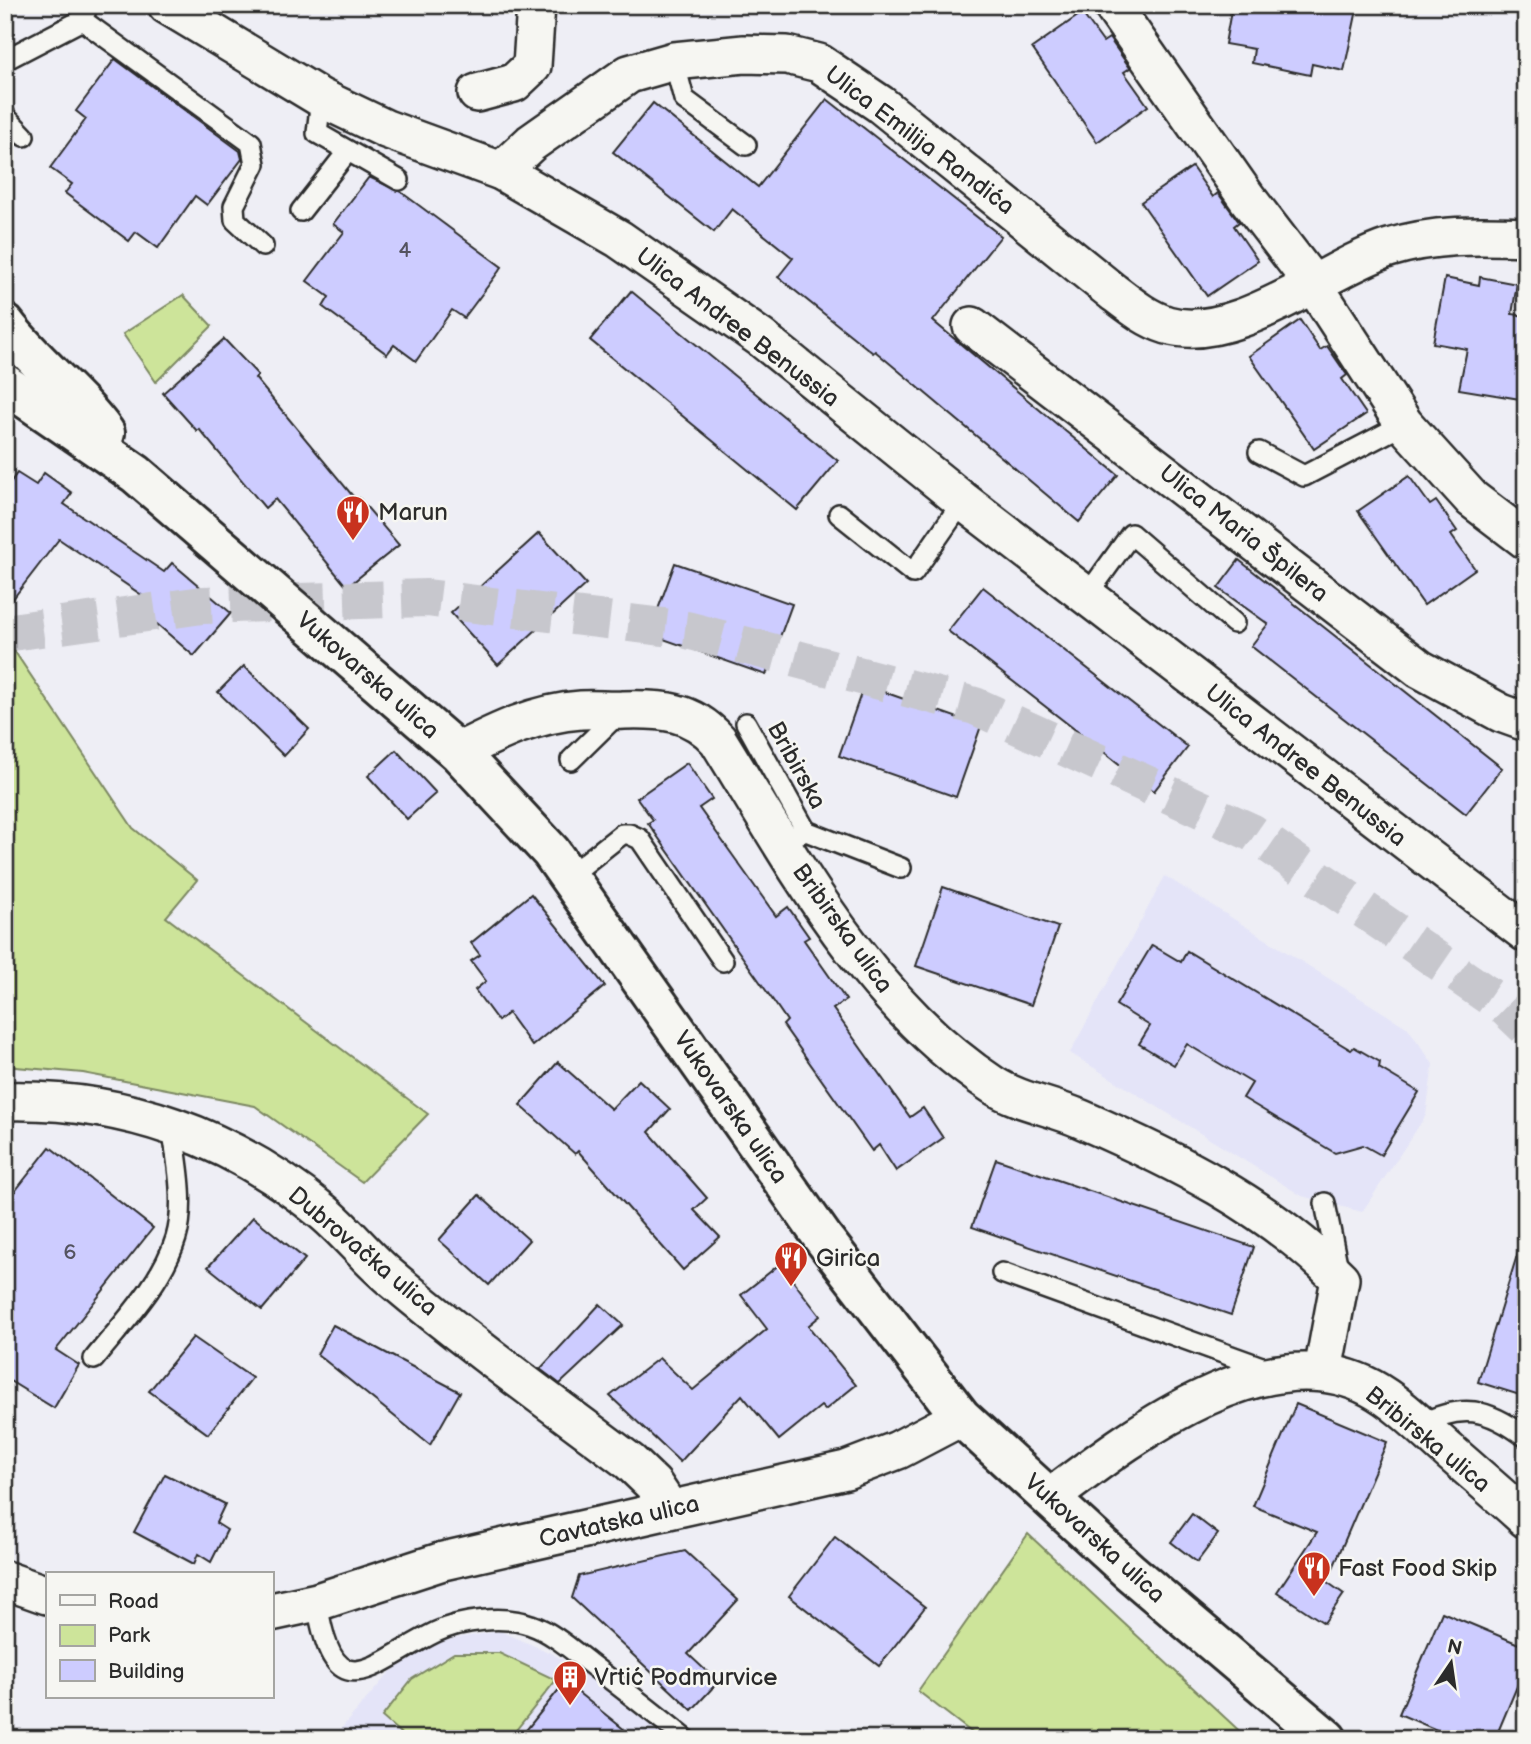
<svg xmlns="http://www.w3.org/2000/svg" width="1531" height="1744" font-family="'Balsamiq Sans',sans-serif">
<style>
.built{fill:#e4e4f8}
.green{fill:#cde49a;stroke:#7c8862;stroke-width:2}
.building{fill:#cdccff;stroke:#2b2b2b;stroke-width:2}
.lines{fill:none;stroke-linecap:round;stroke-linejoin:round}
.primary-tunnel{stroke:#c7c7cd;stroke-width:38;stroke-dasharray:38 19;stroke-linecap:butt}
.lane-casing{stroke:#2b2b2b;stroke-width:24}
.street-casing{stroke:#2b2b2b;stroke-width:42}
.secondary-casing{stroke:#2b2b2b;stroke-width:44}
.lane{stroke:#f6f6f2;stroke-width:19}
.street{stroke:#f6f6f2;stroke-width:37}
.secondary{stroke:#f6f6f2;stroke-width:38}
.labels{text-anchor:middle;stroke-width:5;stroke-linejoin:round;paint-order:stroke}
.number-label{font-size:21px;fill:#545360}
.street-label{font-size:24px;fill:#2b2b2b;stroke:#f6f6f2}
.poi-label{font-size:24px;fill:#2b2b2b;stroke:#f6f6f2;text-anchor:start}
</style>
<rect width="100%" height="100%" fill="#eeeef5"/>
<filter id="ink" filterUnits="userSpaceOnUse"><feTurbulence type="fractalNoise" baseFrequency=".0143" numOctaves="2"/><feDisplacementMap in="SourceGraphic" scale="14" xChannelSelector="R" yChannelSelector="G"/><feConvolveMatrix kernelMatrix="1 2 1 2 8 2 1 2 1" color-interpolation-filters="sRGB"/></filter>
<g filter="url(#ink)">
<g class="built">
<polygon points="1165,876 1408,1028 1433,1064 1426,1115 1362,1212 1302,1196 1070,1053"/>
<polygon points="500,1631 553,1654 591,1676 676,1739 332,1739 390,1672 438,1641"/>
</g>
<g class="green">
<polygon points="183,295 212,326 156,382 123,334"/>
<polygon points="5,645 11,646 133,828 197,880 166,917 428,1114 362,1182 255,1106 83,1073 5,1066"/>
<polygon points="1028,1534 1248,1739 980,1739 918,1691"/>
<polygon points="454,1653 499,1653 556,1680 513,1734 517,1739 407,1739 382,1717 412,1679"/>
</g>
<g class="building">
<polygon points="1232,5 1358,5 1344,71 1312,64 1310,75 1252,63 1254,49 1225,44"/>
<polygon points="1082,13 1103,42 1109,38 1130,68 1124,72 1148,106 1097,142 1032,48"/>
<polygon points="115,59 240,151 242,159 207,205 195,196 158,248 136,232 129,241 65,193 72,184 50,168 86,119 76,111"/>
<polygon points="827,99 1001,236 933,321 1118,475 1079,522 875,351 873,353 778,277 793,258 732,209 714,232 613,152 653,103 758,187"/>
<polygon points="1192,167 1213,197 1218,193 1239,222 1234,226 1258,261 1207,296 1141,202"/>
<polygon points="369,177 401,192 502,267 464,318 452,310 416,361 394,345 387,354 323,307 329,297 307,281 344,232 333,224"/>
<polygon points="1480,277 1517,284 1512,314 1526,316 1526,400 1459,389 1467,349 1433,343 1445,278 1479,285"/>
<polygon points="631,291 838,461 797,510 590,340"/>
<polygon points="1300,320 1320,350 1327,346 1347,375 1342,379 1366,414 1314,449 1249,356"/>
<polygon points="224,339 258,375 255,378 356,500 359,498 399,545 347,587 275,499 265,508 199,429 197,431 163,393"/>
<polygon points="17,473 36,485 44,473 72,493 64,504 164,572 172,563 231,613 194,656 135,605 143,596 59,539 5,609 5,490"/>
<polygon points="1409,476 1430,505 1436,501 1457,531 1451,535 1475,569 1424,605 1358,511"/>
<polygon points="539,533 586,584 498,665 451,613"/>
<polygon points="1239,560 1502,768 1466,814 1251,646 1268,624 1218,588"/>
<polygon points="675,563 792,604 766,675 649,634"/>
<polygon points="983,587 1188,747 1154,791 948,631"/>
<polygon points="244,666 309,729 284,756 218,692"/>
<polygon points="864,685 981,726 956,797 839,756"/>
<polygon points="396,750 436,793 407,819 368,776"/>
<polygon points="687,763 712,799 699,808 776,916 788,907 809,937 804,940 846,1000 833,1009 910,1117 923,1108 943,1138 896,1171 879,1145 872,1151 783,1025 787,1021 772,999 648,823 653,820 637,798"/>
<polygon points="943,887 1058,927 1031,1005 916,966"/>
<polygon points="531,894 605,986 532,1046 508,1013 498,1021 475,990 486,981 471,961 480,955 471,943"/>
<polygon points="1152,945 1181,962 1187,951 1351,1050 1354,1047 1380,1062 1379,1068 1419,1092 1381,1155 1363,1145 1335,1153 1243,1098 1252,1083 1187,1044 1174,1065 1139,1044 1150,1026 1116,1005"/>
<polygon points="558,1062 611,1109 639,1080 670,1109 649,1132 707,1198 694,1210 720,1237 683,1270 578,1151 575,1154 520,1105"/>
<polygon points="50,1147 153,1228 56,1350 79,1365 54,1408 5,1378 5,1204"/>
<polygon points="996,1159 1254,1247 1231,1315 972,1227"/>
<polygon points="479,1195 529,1240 489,1285 439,1240"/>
<polygon points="253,1217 305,1259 262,1310 208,1267"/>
<polygon points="1518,1252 1526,1253 1526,1397 1478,1382"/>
<polygon points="780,1264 820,1316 808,1326 856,1385 825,1410 821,1406 779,1440 742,1395 680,1462 610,1396 659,1358 693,1390 767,1329 741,1295"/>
<polygon points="600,1304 623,1325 560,1384 540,1369"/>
<polygon points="333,1325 460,1392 430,1445 317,1354"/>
<polygon points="193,1337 252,1378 208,1434 149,1391"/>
<polygon points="1296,1404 1387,1442 1327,1582 1344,1594 1324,1623 1277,1592 1317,1532 1253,1506"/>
<polygon points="165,1474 225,1504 216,1523 227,1530 211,1562 198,1554 194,1564 134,1532"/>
<polygon points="1192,1514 1218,1534 1197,1562 1171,1542"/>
<polygon points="835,1537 925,1607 879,1666 789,1596"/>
<polygon points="685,1551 738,1600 688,1654 718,1682 692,1710 572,1598 579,1576"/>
<polygon points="1442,1612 1526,1647 1526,1665 1495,1739 1458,1739 1399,1714"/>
<polygon points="565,1682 636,1739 519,1739"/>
</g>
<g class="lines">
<polyline class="primary-tunnel" points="5,633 202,605 427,598 687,630 975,706 1251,832 1505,1007 1526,1027"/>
<g class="lane-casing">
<g id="lane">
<polyline points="88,5 82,20 251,143 255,164 234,206 235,220 263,246"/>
<polyline points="5,60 82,20"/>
<polyline points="674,61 684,99 746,145"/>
<polyline points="321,98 317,133 399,180"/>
<polyline points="5,116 24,136"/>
<polyline points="301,211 348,151"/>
<polyline points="1259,452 1304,476 1404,424"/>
<polyline points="839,514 913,573 963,501"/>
<polyline points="1088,594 1131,534 1234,623"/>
<polyline points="746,723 806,831"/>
<polyline points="571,760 622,710"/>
<polyline points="781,841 806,831 901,868"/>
<polyline points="569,876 622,834 629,834 640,839 723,961"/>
<polyline points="1325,1203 1339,1274"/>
<polyline points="1002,1273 1270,1370"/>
<path d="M94 1359C123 1323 162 1283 176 1238 186 1205 177 1160 172 1126"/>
<path d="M1419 1425C1462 1403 1487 1408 1526 1437"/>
<path d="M317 1602C334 1714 372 1663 436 1632 461 1620 505 1615 531 1625 552 1632 572 1650 589 1663 622 1688 654 1713 686 1739"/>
</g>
</g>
<g class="street-casing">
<g id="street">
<polyline points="167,5 321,98 386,129 501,171 619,239 761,338 963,501 1526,933"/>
<polyline points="1112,5 1247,198 1313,284 1404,424 1472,499 1526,540"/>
<polyline points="477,93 514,83 532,66 536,5"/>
<path d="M501 171 531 143 629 74 674 61 744 54 787 55 819 63 880 104 1113 292C1130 305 1147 319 1167 325 1234 345 1327 268 1389 248 1433 234 1480 235 1526 237"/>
<polyline points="972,326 1420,669 1501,713 1526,722"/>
<path d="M458 752C497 732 536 713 581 710 595 709 610 711 624 710 662 709 691 710 718 740 794 863 868 1003 993 1085 1019 1102 1052 1106 1081 1119 1173 1159 1269 1206 1340 1279L1323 1371"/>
<path d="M5 1101C123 1098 231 1136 323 1212 347 1232 367 1258 391 1278 468 1343 550 1402 630 1462L653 1484 669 1508"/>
<path d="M1051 1497C1132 1436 1265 1332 1371 1388 1399 1403 1426 1431 1450 1452 1475 1474 1501 1496 1526 1519"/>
<polyline points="5,1580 47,1595"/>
<polyline points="271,1612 317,1602 443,1561 846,1470 898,1450 961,1417"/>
</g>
</g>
<g class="secondary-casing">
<g id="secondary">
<path d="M5 324C35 364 76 393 105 433"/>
<polyline points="5,384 136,474 458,752 551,852 823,1238 961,1417 1129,1571 1327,1739"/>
</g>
</g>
<use href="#lane" class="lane"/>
<use href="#street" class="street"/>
<use href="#secondary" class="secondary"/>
</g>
</g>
<defs>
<g id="restaurant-pin" transform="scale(1.75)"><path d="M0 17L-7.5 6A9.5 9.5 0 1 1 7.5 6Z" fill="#c8321e" stroke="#f6f6f2"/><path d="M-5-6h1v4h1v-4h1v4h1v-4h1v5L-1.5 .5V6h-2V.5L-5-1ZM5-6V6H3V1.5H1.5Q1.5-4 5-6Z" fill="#fff"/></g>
<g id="building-pin" transform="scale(1.75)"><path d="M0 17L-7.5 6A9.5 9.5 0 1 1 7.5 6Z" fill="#c8321e" stroke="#f6f6f2"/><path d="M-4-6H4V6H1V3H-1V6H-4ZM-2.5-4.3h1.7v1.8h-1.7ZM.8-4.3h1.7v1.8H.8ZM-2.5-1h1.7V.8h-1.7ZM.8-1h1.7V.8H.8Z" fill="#fff"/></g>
</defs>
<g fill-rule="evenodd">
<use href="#restaurant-pin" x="353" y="512"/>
<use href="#restaurant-pin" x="791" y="1258"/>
<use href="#restaurant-pin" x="1314" y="1568"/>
<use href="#building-pin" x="570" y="1677"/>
</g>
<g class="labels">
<g class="number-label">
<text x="405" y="257">4</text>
<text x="70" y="1259">6</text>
</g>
<g class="street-label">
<text transform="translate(920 140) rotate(37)" y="8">Ulica Emilija Randića</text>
<text transform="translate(738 327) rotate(37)" y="8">Ulica Andree Benussia</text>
<text transform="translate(1244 533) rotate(38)" y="8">Ulica Maria Špilera</text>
<text transform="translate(368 675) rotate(41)" y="8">Vukovarska ulica</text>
<text transform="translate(797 765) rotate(61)" y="8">Bribirska</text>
<text transform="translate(1306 765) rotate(38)" y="8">Ulica Andree Benussia</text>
<text transform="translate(843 928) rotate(54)" y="8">Bribirska ulica</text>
<text transform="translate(731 1107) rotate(55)" y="8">Vukovarska ulica</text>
<text transform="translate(363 1251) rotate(40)" y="8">Dubrovačka ulica</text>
<text transform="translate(1428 1439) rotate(39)" y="8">Bribirska ulica</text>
<text transform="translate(619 1521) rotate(-13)" y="8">Cavtatska ulica</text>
<text transform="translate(1095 1538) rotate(42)" y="8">Vukovarska ulica</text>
</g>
<g class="poi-label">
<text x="378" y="520">Marun</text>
<text x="816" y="1266">Girica</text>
<text x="1338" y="1576">Fast Food Skip</text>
<text x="594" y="1685">Vrtić Podmurvice</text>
</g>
</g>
<rect width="1531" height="1744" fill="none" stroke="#f6f6f2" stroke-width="28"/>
<rect x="14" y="14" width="1503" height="1716" fill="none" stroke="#2b2b2b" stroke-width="2.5" filter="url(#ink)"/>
<rect x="46" y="1572" width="228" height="126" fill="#f6f6f2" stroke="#a5a5a2" stroke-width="2"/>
<rect x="60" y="1595" width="35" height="10" fill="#f6f6f2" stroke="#a5a5a2" stroke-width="2"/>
<text x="108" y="1608" font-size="21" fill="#2b2b2b">Road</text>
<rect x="60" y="1625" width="35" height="21" fill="#cde49a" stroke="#a5a5a2" stroke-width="2"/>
<text x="108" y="1642" font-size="21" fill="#2b2b2b">Park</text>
<rect x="60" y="1660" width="35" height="21" fill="#cdccff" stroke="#a5a5a2" stroke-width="2"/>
<text x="108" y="1678" font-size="21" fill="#2b2b2b">Building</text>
<g transform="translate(1451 1663) rotate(13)" stroke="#f6f6f2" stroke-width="5" paint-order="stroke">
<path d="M0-5L12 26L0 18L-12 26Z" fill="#2b2b2b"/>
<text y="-10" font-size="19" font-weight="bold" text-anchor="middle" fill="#2b2b2b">N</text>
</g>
</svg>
